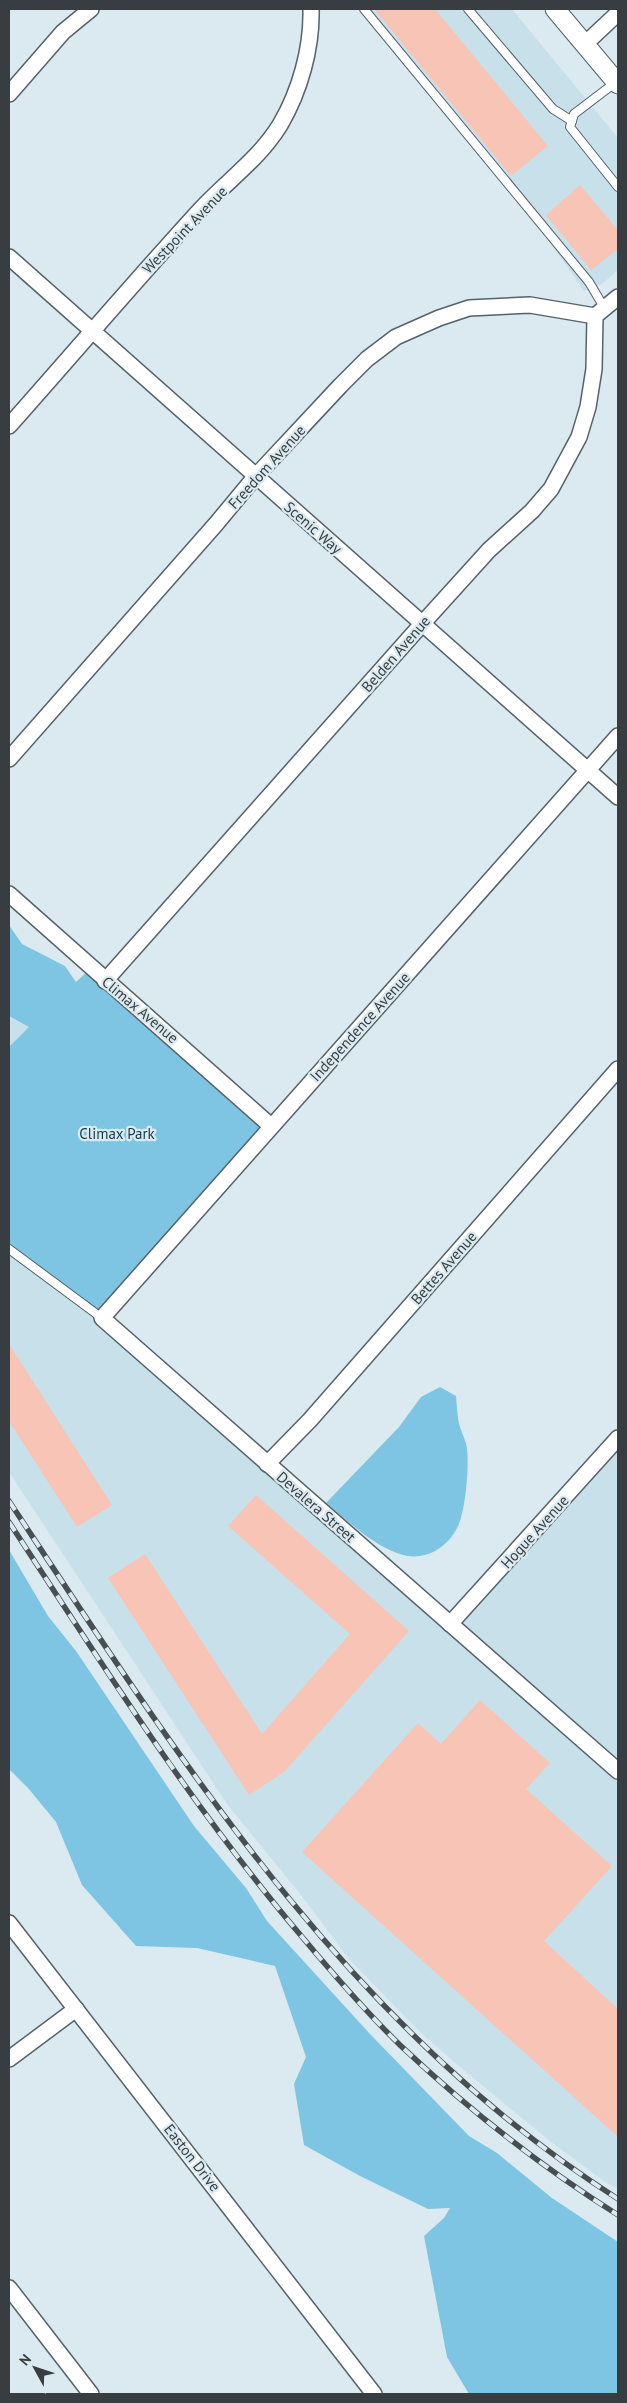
<svg xmlns="http://www.w3.org/2000/svg" width="627" height="2403" font-family="'PT Sans',sans-serif">
<style>
.built{fill:#c8e0ea}
.green{fill:#7ec5e3}
.building{fill:#f7c4b6}
.lines{fill:none;stroke-linecap:round;stroke-linejoin:round}
.service-casing{stroke:#556268;stroke-width:10}
.minor-casing{stroke:#556268;stroke-width:18}
.tertiary-casing{stroke:#556268;stroke-width:21}
.service{stroke:#fff;stroke-width:8}
.minor{stroke:#fff;stroke-width:15}
.tertiary{stroke:#fff;stroke-width:19}
.rail-casing{stroke:#484f53;stroke-width:5.5}
.rail{stroke:#dbeaf1;stroke-width:4;stroke-dasharray:11;stroke-linecap:butt}
.labels{text-anchor:middle;stroke-width:4.5;stroke-linejoin:round;paint-order:stroke}
.street-label{font-size:15px;fill:#373d40;stroke:#dbeaf1}
.park-label{font-size:15px;fill:#103a4a;stroke:#dbeaf1}
</style>
<rect width="100%" height="100%" fill="#dbeaf1"/>
<g class="built">
<polygon points="361,9 512,9 618,138 618,270 602,284 584,291 526,208"/>
<polygon points="9,1016 29,1027 9,1047"/>
<polygon points="9,1249 102,1318 450,1624 618,1438 618,2189 605,2182 551,2142 454,2062 420,2032 349,1959 301,1895 227,1804 9,1472"/>
</g>
<g class="green">
<polygon points="9,925 22,944 65,966 76,982 91,968 271,1126 102,1318 9,1249 9,1047 29,1027 9,1016"/>
<path d="M440 1387 456 1396C457 1406 457 1417 460 1427 462 1434 466 1441 467 1448 469 1467 466 1503 460 1521 451 1547 424 1564 397 1553 370 1543 348 1521 326 1503L399 1427 421 1397Z"/>
<polygon points="9,1550 48,1616 76,1651 194,1826 246,1888 267,1921 370,2034 469,2136 497,2153 552,2198 618,2242 618,2394 469,2394 447,2357 424,2236 444,2218 450,2208 428,2209 360,2176 304,2145 294,2084 306,2057 275,1966 197,1948 136,1946 82,1885 56,1822 28,1788 9,1769"/>
</g>
<g class="building">
<polygon points="374,9 435,9 548,146 511,176"/>
<polygon points="580,185 618,230 618,249 591,270 546,215"/>
<polygon points="9,1344 112,1505 77,1527 9,1421"/>
<polygon points="256,1495 409,1631 285,1771 249,1795 108,1578 145,1554 262,1734 350,1634 228,1526"/>
<polygon points="480,1700 550,1763 526,1789 612,1866 544,1941 618,2009 618,2137 302,1852 418,1723 441,1744"/>
</g>
<g class="lines">
<g class="service-casing">
<g id="service">
<polyline points="364,9 589,282 605,309"/>
<polyline points="468,9 553,109 572,121"/>
<polyline points="616,82 574,114 570,127 618,187"/>
<polyline points="9,1249 102,1318"/>
</g>
</g>
<g class="minor-casing">
<g id="minor">
<polyline points="585,44 618,13"/>
<polyline points="9,94 63,32 91,9"/>
<polyline points="9,257 618,797"/>
<path d="M9 426C73 354 135 281 200 210 227 181 259 159 280 125 300 91 312 48 311 9"/>
<polyline points="618,736 102,1318 618,1771"/>
<polyline points="9,759 216,524 255,477 341,385 367,359 396,337 439,318 469,308 530,305 595,316"/>
<polyline points="9,894 271,1126"/>
<polyline points="105,981 422,624 489,550 532,511 551,489 579,437 588,407 594,369 595,316 618,297"/>
<polyline points="267,1464 310,1420 618,1069"/>
<polyline points="450,1624 618,1438"/>
<polyline points="9,1923 374,2394"/>
<polyline points="9,2059 76,2009"/>
<polyline points="9,2288 91,2394"/>
</g>
</g>
<g class="tertiary-casing">
<polyline id="tertiary" points="555,9 618,84"/>
</g>
<use href="#service" class="service"/>
<use href="#minor" class="minor"/>
<use href="#tertiary" class="tertiary"/>
<g class="rail-casing">
<g id="rail">
<path d="M9 1501C182 1763 347 2026 618 2199"/>
<path d="M9 1522C102 1664 193 1809 303 1938 334 1975 366 2012 401 2046 468 2109 540 2166 618 2215"/>
</g>
</g>
<use href="#rail" class="rail"/>
</g>
<g class="labels">
<g class="street-label">
<text transform="translate(185 230) rotate(-46)" y="5">Westpoint Avenue</text>
<text transform="translate(267 467) rotate(-48)" y="5">Freedom Avenue</text>
<text transform="translate(313 528) rotate(41)" y="5">Scenic Way</text>
<text transform="translate(396 654) rotate(-49)" y="5">Belden Avenue</text>
<text transform="translate(140 1010) rotate(40)" y="5">Climax Avenue</text>
<text transform="translate(360 1027) rotate(-48)" y="5">Independence Avenue</text>
<text transform="translate(444 1268) rotate(-49)" y="5">Bettes Avenue</text>
<text transform="translate(316 1507) rotate(41)" y="5">Devalera Street</text>
<text transform="translate(535 1532) rotate(-48)" y="5">Hogue Avenue</text>
<text transform="translate(192 2158) rotate(52)" y="5">Easton Drive</text>
</g>
<g class="park-label">
<text x="117" y="1139">Climax Park</text>
</g>
</g>
<rect width="627" height="2403" fill="none" stroke="#373d40" stroke-width="20"/>
<g transform="translate(35 2368) rotate(310)" stroke="#dbeaf1" stroke-width="4" paint-order="stroke">
<path d="M0-4L9 19L0 12L-9 19Z" fill="#373d40"/>
<text y="-8" font-size="14" font-weight="bold" text-anchor="middle" fill="#373d40">N</text>
</g>
</svg>
